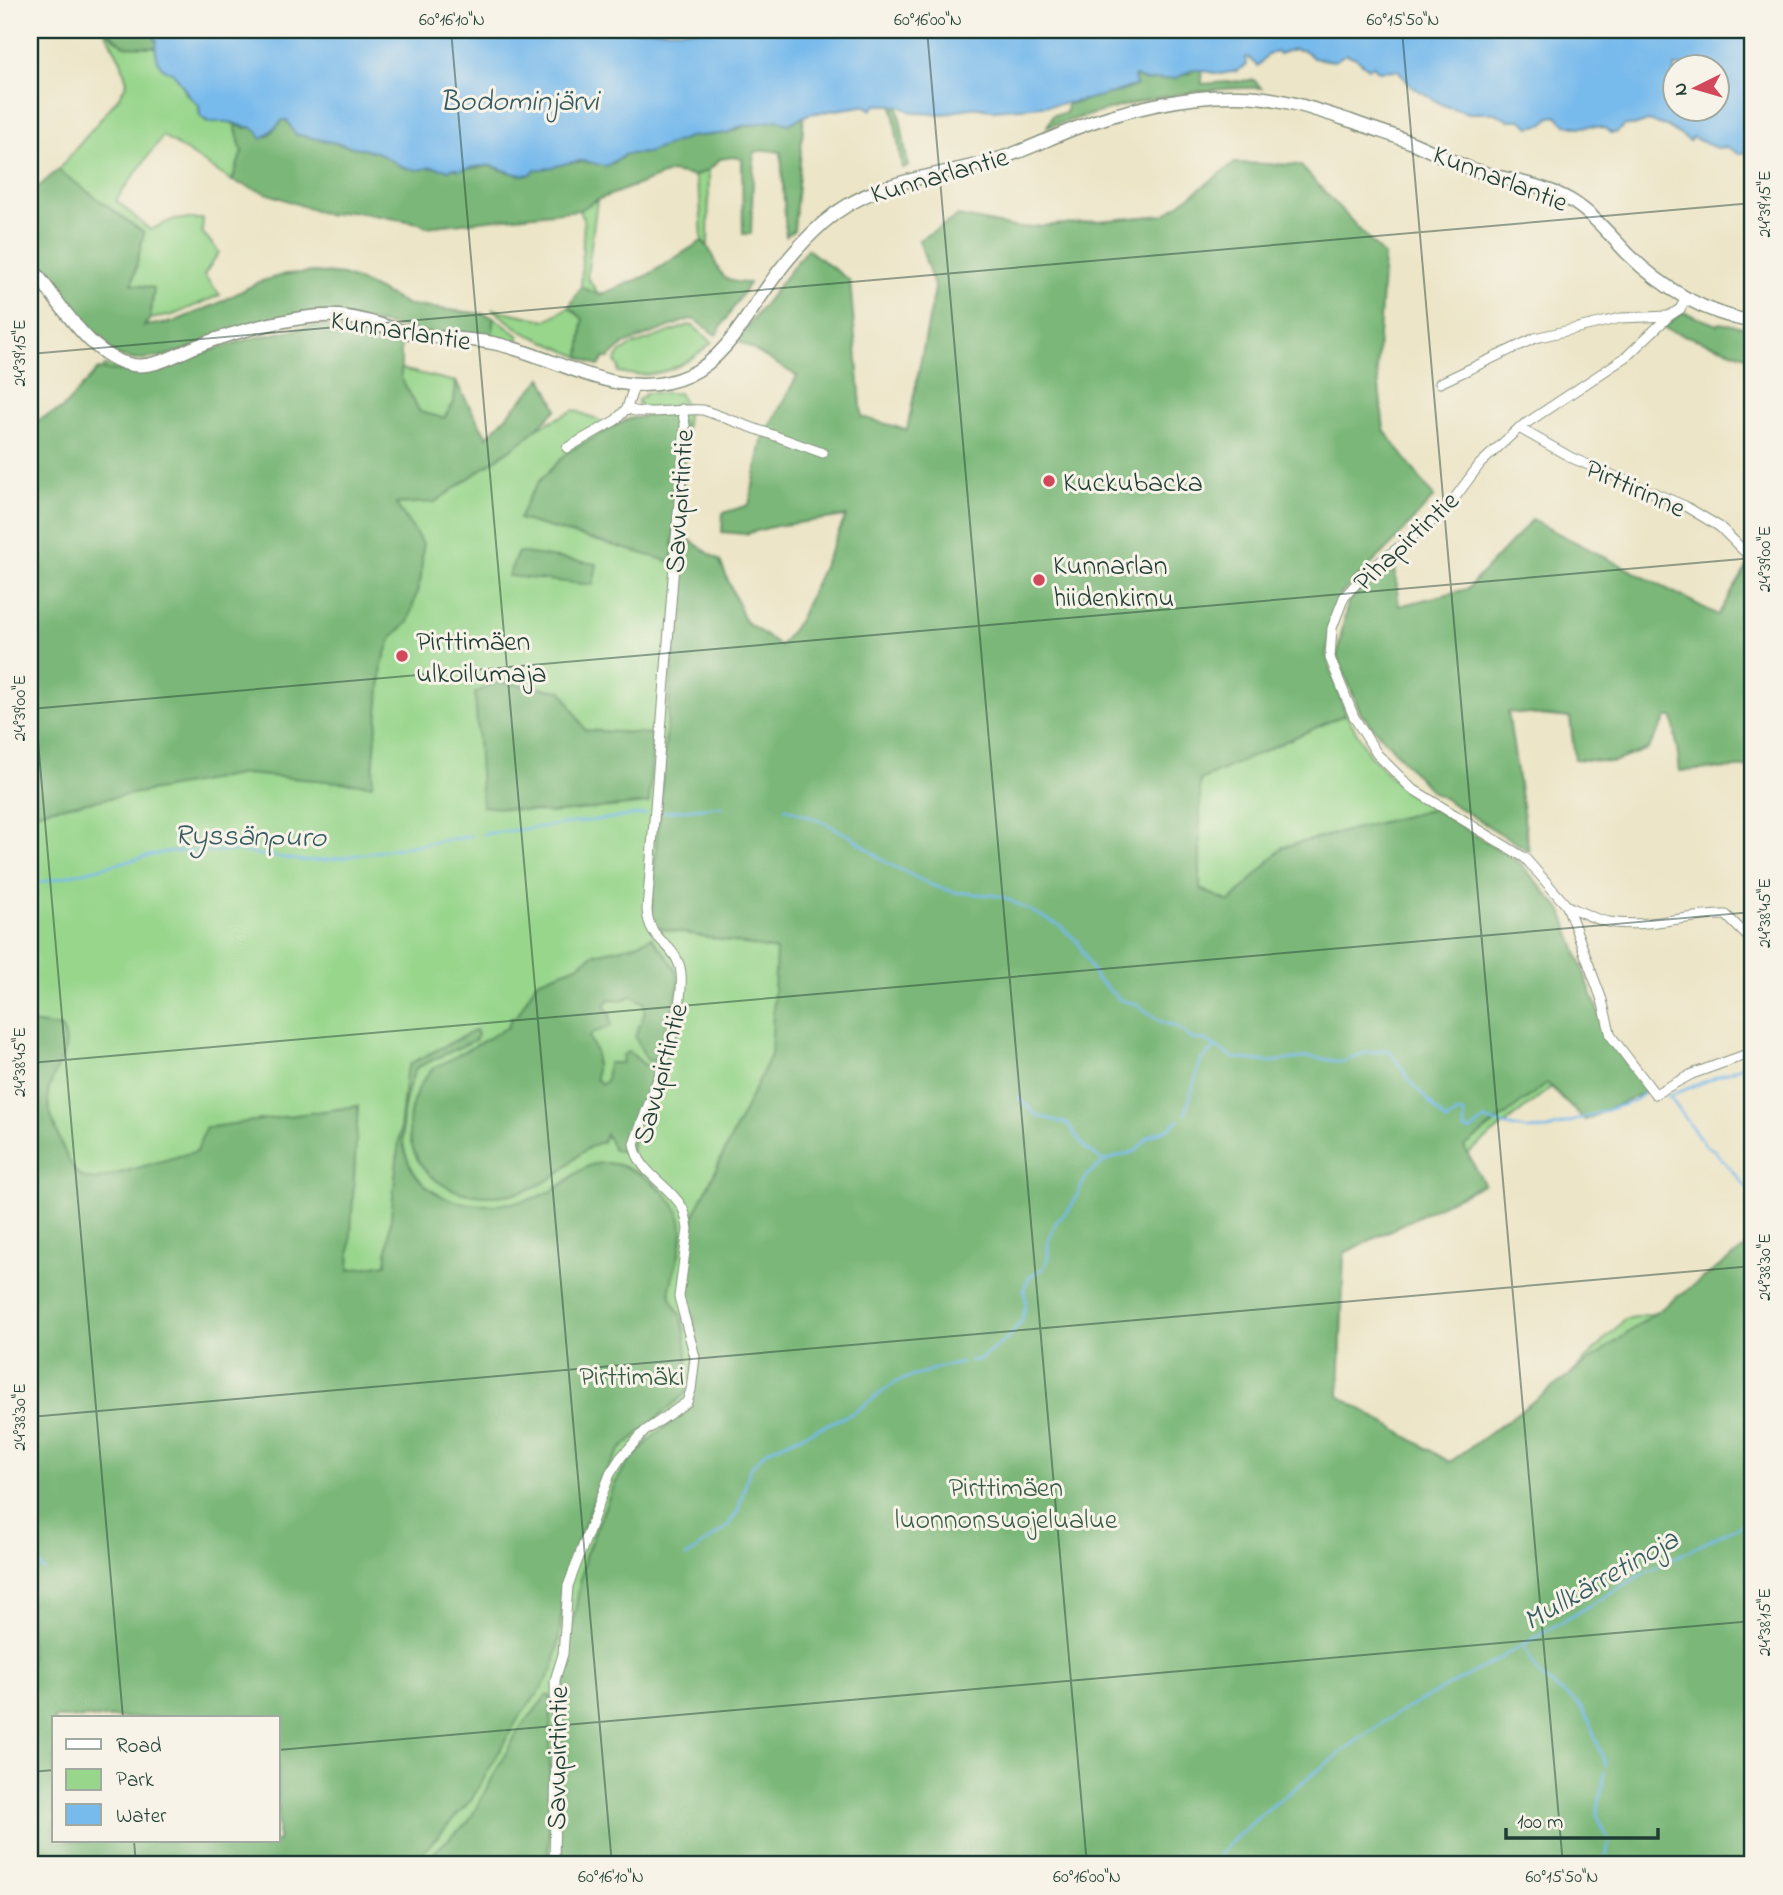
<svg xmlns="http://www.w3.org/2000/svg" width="1783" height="1895" font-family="'Indie Flower',sans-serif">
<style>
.green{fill:#98d68c;stroke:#5c8a60;stroke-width:2;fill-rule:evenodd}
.forest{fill:#7ab778;stroke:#4c7a56;stroke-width:2;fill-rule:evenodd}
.water{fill:#77baec;stroke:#4b7c90;stroke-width:2;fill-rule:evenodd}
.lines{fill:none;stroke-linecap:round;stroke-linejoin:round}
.stream{stroke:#77baec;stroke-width:2.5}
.minor-casing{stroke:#86917e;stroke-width:11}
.secondary-casing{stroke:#86917e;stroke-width:15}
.minor{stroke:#fff;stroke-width:9}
.secondary{stroke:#fff;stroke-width:12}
.ticks{fill:none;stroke:#1f3d34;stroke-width:2;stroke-opacity:0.45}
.poi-dot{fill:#d1495b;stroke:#f7f3e8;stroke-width:2.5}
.labels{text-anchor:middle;stroke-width:6;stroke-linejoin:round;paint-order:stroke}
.street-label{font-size:28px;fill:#1f3d34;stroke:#f7f3e8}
.poi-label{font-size:28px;fill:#1f3d34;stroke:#f7f3e8;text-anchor:start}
.park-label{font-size:28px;fill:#375c46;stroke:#f7f3e8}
.water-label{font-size:30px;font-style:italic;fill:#355c62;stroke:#f7f3e8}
.neatline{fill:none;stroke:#1f3d34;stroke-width:2.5}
.ticks-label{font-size:18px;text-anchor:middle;fill:#1f3d34}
</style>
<rect width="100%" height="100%" fill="#f7f3e8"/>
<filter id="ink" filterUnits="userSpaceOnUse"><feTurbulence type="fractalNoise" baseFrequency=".0143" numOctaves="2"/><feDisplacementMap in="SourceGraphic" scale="14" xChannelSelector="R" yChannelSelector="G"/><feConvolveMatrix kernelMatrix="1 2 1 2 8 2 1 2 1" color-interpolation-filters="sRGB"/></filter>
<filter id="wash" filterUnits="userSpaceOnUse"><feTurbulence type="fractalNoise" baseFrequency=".00686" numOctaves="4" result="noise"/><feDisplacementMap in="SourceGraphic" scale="28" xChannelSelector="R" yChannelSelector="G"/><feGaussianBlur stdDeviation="1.57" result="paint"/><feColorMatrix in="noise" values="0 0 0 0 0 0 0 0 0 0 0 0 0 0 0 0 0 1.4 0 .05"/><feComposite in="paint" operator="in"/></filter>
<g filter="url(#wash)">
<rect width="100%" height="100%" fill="#ece5c7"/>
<g class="green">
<polygon points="104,30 124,46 155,47 161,65 174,73 183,85 185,93 199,105 200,116 207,122 228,121 235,125 242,152 232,181 163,136 116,200 150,230 174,219 203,219 202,232 219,252 204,275 220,295 173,315 150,319 154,288 132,285 144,233 58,170 120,96 127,82 121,61"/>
<polygon points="709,170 708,246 702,241 700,197 694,176"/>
<polygon points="597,200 587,277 600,296 581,287 584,218 579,210"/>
<polygon points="569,307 583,319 580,357 523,332 492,309 546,320"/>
<polygon points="493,317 519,336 517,344 493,338"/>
<path d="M689 325 693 326 712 342C685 367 655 381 618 372L619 367 615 361 621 352 631 346Z"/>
<path d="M104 366 389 395 413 402 401 378V369L456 382 454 403 443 419 495 448 574 410 607 424 645 423 687 408 676 626 653 882 1611 1039 1344 1253 1312 1378 1421 1489 1553 1393 1625 1319 1719 1301 1753 1865H30V469L58 467ZM54 1718H278V1841H54Z"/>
<polygon points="647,393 679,393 686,406 645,409 638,404 638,400"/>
<polygon points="1346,714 1369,754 1400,787 1434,809 1283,847 1230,903 1200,889 1200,780"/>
</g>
<g class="forest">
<polygon points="107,30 153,30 157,45 155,47 124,46"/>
<path d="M1192 69 1202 70V84L1254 80 1261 88C1187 86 1119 106 1047 127L1053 115 1066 113 1067 104 1081 102 1089 98 1120 92 1136 86 1134 77 1136 76 1147 81 1190 73Z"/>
<polygon points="892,104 898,106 908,166 902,168"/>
<polygon points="804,116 794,230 786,236 781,152 766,150 754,152 751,234 743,234 742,159 733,157 720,159 709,170 694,176 671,172 597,200 579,210 426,227 419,223 351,211 328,215 232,181 242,152 235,125 246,128 251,127 258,132 260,136 268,136 283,120 287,120 295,134 376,152 403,167 466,169 490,166 507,172 522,175 528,175 535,169 569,162 614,163 626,154 647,153 689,137 728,133 747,125 778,120 788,124"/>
<polygon points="1235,163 1300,165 1384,256 1377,369 1384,430 1434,497 1391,545 1341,594 1326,654 1346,714 1200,780 1200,889 1230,902 1283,847 1434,809 1520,863 1562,911 1607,1036 1648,1091 1585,1120 1547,1083 1464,1147 1484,1184 1344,1253 1339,1396 1450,1462 1753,1242 1753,1865 558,1865 561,1688 585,1556 614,1485 631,1459 653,1437 691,1406 698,1345 684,1279 694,1215 771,1055 776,950 652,927 653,882 676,626 681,534 720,561 745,621 780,646 799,620 846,516 776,526 745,534 722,532 723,513 749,505 762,441 797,376 737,340 807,249 850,281 862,417 907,430 935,289 919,240 958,216 1019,228 1164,215"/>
<polygon points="58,170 144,233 132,284 154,288 150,319 144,326 173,322 217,304 259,282 286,274 315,272 343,275 366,284 408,305 483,314 493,317 493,338 429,333 321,312 161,357 136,360 118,356 83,327 30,259 30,194"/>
<path d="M702 241C721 256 709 284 749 283L716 335 695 320 690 319 624 344 609 358H604L599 366 580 357 583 319 569 307 581 287 600 295 646 276Z"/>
<polygon points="1683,312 1717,325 1719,323 1753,328 1753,358 1662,328"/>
<path d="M318 325 401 340V378L420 412 444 418 454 403 456 382 487 437 542 378 557 409 525 439 435 502 396 504 423 544 421 578 408 623 392 637 382 665 372 785 244 774 49 809 30 815V424L62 409 98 369C149 377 191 355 239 342 265 335 292 330 318 325Z"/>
<polygon points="663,413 676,414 683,423 672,562 519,519 528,499 540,480 568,452 628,419"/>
<polygon points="1532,520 1718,615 1753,557 1753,767 1680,771 1673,717 1667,717 1648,749 1613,762 1575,759 1570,718 1508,712 1529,851 1430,790 1361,714 1337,656 1348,601 1394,558 1399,606 1467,589"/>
<polygon points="518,552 597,564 593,585 508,576"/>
<polygon points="497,682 562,691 585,730 653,734 649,803 551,813 482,806 475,693"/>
<path d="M651 937C664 953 684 971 677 994 675 1005 669 1014 666 1025 662 1038 662 1051 653 1061L647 1060 635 1037 645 1011 644 1003 632 996 621 1000 609 999 604 1006 610 1013 611 1026 593 1033 589 1037 596 1052V1079L602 1084 606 1081 608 1063H622L623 1055 628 1052C639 1057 639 1064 654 1070L648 1090 636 1117 631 1152 614 1150 606 1134 603 1142C585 1146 574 1160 560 1172 539 1189 512 1197 485 1196 413 1194 386 1123 431 1070L508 1027 511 1018 517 1016 537 981 577 966 594 954 635 945Z"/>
<path d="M30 1023 60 1027C77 1047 51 1072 48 1093 46 1109 67 1164 79 1175 84 1179 90 1179 95 1180L197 1151 205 1128 358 1106 349 1270 386 1264 406 1073 411 1063 476 1030 478 1035 475 1040 416 1068C380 1152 415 1217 512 1203 526 1201 539 1197 552 1191 569 1182 581 1164 602 1163 632 1161 682 1197 682 1228 683 1250 673 1270 670 1290 669 1300 680 1310 682 1319 688 1343 688 1370 686 1393L621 1449 604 1474 565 1577 560 1630 554 1667 540 1691 519 1717 472 1799 426 1849 416 1865H30ZM54 1718H278V1841H54Z"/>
<polygon points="547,1695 551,1697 548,1865 425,1865 432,1854 469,1821 518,1731"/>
</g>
<path class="water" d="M153 30H1753V156L1746 152 1739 154 1727 147 1716 148 1692 137 1690 141 1666 126 1648 121 1634 126 1625 125 1616 133H1611C1596 117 1571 138 1558 116L1550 117 1544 124 1530 127 1521 120H1508L1495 113H1468L1443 105 1410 85 1398 70 1378 71 1373 66 1369 68 1356 58 1346 54 1334 61 1313 58 1306 51 1293 49 1279 54 1277 52 1268 54 1258 66 1248 57 1245 58 1247 65 1237 71 1220 74 1193 69 1177 78 1146 81 1136 76 1134 77 1136 85C1090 103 1042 107 993 110 986 110 979 107 971 108 964 108 958 111 951 113 942 115 922 113 913 113 901 105 891 104 876 105L871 110 866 106H862L809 114 788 124 778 120 738 127 728 133 689 137 647 153 626 154 606 166C596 165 588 160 579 161 564 162 548 171 535 169L531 174C516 177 506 169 492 166 481 164 469 169 458 170L454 168 449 170 432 167 418 170 403 167 376 152 295 134 287 120H283L262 139 258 132 251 127C242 128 236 122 228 122 214 120 213 127 200 116L199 105C184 94 186 88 175 75 170 69 173 74 166 70 155 65 155 50 157 40L154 37ZM1674 66H1716V108H1674Z"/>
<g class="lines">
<g class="stream">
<polyline points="785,808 821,821 852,837 887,863 931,885 954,892 1001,896 1059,925 1077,941 1096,978 1120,1000 1136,1004 1162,1022 1177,1027 1192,1039 1204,1040 1234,1058 1271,1062 1309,1057 1343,1062 1364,1053 1389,1050 1411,1082 1446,1121 1458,1113 1464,1113 1464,1130 1471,1131 1484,1120 1529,1130 1548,1129 1635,1101 1642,1094"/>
<polyline points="663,812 723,806"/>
<polyline points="483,834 646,814"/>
<polyline points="30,885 165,852 236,851 305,861 327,860 471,836"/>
<polyline points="1669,1096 1705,1145 1714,1150 1753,1195"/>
<polyline points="1667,1097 1753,1062"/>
<polyline points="1019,1098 1038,1116 1068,1124 1084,1147 1105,1162"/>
<polyline points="1185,1114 1201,1060 1216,1047"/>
<polyline points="970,1361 979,1360 1007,1339 1022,1320 1026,1304 1024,1288 1030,1276 1044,1268 1048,1258 1048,1241 1057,1221 1071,1207 1087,1175 1107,1160 1136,1151 1148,1137 1169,1128 1179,1120"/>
<polyline points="30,1556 35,1557 44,1571"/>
<polyline points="686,1557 727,1527 738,1511 750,1468 765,1452 855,1412 896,1382 940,1367 962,1363"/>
<polyline points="1523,1645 1541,1677 1579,1705 1589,1721 1606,1766"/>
<polyline points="1211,1865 1230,1843 1263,1813 1344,1750 1391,1717 1497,1660 1646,1572 1753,1519"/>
<polyline points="1604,1865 1609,1842 1597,1814 1605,1772"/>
</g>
</g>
</g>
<g filter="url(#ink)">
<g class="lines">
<g class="minor-casing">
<g id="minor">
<polyline points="1686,298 1680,309 1669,316 1626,357 1519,428 1480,464 1445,511 1367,572 1344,597 1332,628 1330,658 1354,717 1377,754 1411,788 1525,858 1567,906 1602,1000 1611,1036 1655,1094 1692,1074 1753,1052"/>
<polyline points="1440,383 1535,338 1621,318 1669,316"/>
<path d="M627 408C640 417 683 408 703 410L823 453"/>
<polyline points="1519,428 1572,458 1685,506 1720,527 1746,553"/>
<polyline points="567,448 616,420 627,408 634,386"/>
<path d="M1567 906C1580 911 1595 920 1609 922 1648 929 1687 914 1726 915L1749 938 1753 947"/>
<path d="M554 1865 556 1755 555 1680 563 1654 568 1586 610 1474 621 1457 645 1431 687 1402 691 1390 695 1357 679 1297 688 1229C687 1222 686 1214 682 1207 668 1183 639 1174 634 1144 648 1104 692 1001 679 964 670 940 649 941 647 910L685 425 682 409"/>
</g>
</g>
<g class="secondary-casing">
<path id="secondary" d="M30 266C57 297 89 358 133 365 156 368 177 354 197 346 233 332 301 313 339 316 365 318 390 329 415 334 441 339 467 338 493 343 558 356 622 406 689 375 724 359 745 319 766 289 782 265 802 242 823 223 878 175 939 179 1004 157 1029 149 1052 137 1076 128 1122 110 1188 95 1238 96 1277 96 1314 109 1351 121 1372 129 1394 135 1415 144 1436 153 1456 164 1478 171 1508 181 1543 184 1570 200 1593 214 1609 234 1627 253 1662 288 1705 313 1753 322"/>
</g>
<use href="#minor" class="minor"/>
<use href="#secondary" class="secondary"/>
</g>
</g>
<path class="ticks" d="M451 30 612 1865M927 30 1087 1865M1402 30 1563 1865M30 354 1753 203M30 649 123 1718M30 709 1753 558M30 1063 1753 912M30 1417 1753 1266M278 1750 1753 1621M30 1772 54 1770M134 1841 136 1865"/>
<g class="poi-dot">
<circle cx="1049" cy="481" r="7"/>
<circle cx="1039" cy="580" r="7"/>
<circle cx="402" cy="656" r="7"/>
</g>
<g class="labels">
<g class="street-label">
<text transform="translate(939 174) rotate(-16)" y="10">Kunnarlantie</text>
<text transform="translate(1501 177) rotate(21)" y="10">Kunnarlantie</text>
<text transform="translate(401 329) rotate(9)" y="10">Kunnarlantie</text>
<text transform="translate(1636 487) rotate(24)" y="10">Pirttirinne</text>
<text transform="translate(678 501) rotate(-86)" y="10">Savupirtintie</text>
<text transform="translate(1405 540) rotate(-43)" y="10">Pihapirtintie</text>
<text transform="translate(659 1073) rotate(-75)" y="10">Savupirtintie</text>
<text transform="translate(556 1758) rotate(-89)" y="10">Savupirtintie</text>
</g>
<g class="poi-label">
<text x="1063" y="491">Kuckubacka</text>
<text x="1053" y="574">Kunnarlan<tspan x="1053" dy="32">hiidenkirnu</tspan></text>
<text x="416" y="650">Pirttimäen<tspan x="416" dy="32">ulkoilumaja</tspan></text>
</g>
<g class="park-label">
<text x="632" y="1385">Pirttimäki</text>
<text x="1006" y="1496">Pirttimäen<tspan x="1006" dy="32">luonnonsuojelualue</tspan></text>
</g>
<g class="water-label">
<text x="519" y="110">Bodominjärvi</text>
<text transform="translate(250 835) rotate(1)" y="10">Ryssänpuro</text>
<text transform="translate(1600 1579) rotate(-30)" y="10">Mullkärretinoja</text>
</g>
</g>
<rect width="1783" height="1895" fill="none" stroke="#f7f3e8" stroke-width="77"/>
<rect x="52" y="1716" width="228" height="126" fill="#f7f3e8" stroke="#a1aaa0" stroke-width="2"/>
<rect x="66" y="1739" width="35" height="10" fill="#ffffff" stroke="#a1aaa0" stroke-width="2"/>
<text x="116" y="1752" font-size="21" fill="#1f3d34">Road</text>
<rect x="66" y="1769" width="35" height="21" fill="#98d68c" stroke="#a1aaa0" stroke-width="2"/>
<text x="116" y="1786" font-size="21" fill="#1f3d34">Park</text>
<rect x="66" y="1804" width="35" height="21" fill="#77baec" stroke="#a1aaa0" stroke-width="2"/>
<text x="116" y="1822" font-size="21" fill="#1f3d34">Water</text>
<g transform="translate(1696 88) rotate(265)"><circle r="33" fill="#f7f3e8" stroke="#a1aaa0" stroke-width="2"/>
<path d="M0-5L12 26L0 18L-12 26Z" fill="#d1495b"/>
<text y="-10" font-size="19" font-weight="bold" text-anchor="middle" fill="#1f3d34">N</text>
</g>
<path d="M1506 1828v10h152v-10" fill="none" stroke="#1f3d34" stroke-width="3.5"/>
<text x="1517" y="1828" font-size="21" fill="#1f3d34" stroke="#f7f3e8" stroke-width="5" paint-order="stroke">100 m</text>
<rect x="38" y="38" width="1706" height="1818" class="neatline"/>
<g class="ticks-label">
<text x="452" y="25">60°16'10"N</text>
<text x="928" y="25">60°16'00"N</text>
<text x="1403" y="25">60°15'50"N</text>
<text transform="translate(1764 204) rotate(-90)" y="6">24°39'15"E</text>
<text transform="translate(19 353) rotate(-90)" y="6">24°39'15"E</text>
<text transform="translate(1764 559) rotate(-90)" y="6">24°39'00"E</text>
<text transform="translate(19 708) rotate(-90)" y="6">24°39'00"E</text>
<text transform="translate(1764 913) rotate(-90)" y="6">24°38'45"E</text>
<text transform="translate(19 1062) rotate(-90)" y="6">24°38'45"E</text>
<text transform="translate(1764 1267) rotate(-90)" y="6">24°38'30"E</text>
<text transform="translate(19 1417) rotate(-90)" y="6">24°38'30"E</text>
<text transform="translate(1764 1622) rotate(-90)" y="6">24°38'15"E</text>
<text x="611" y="1882">60°16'10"N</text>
<text x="1087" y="1882">60°16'00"N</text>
<text x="1562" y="1882">60°15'50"N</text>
</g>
</svg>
